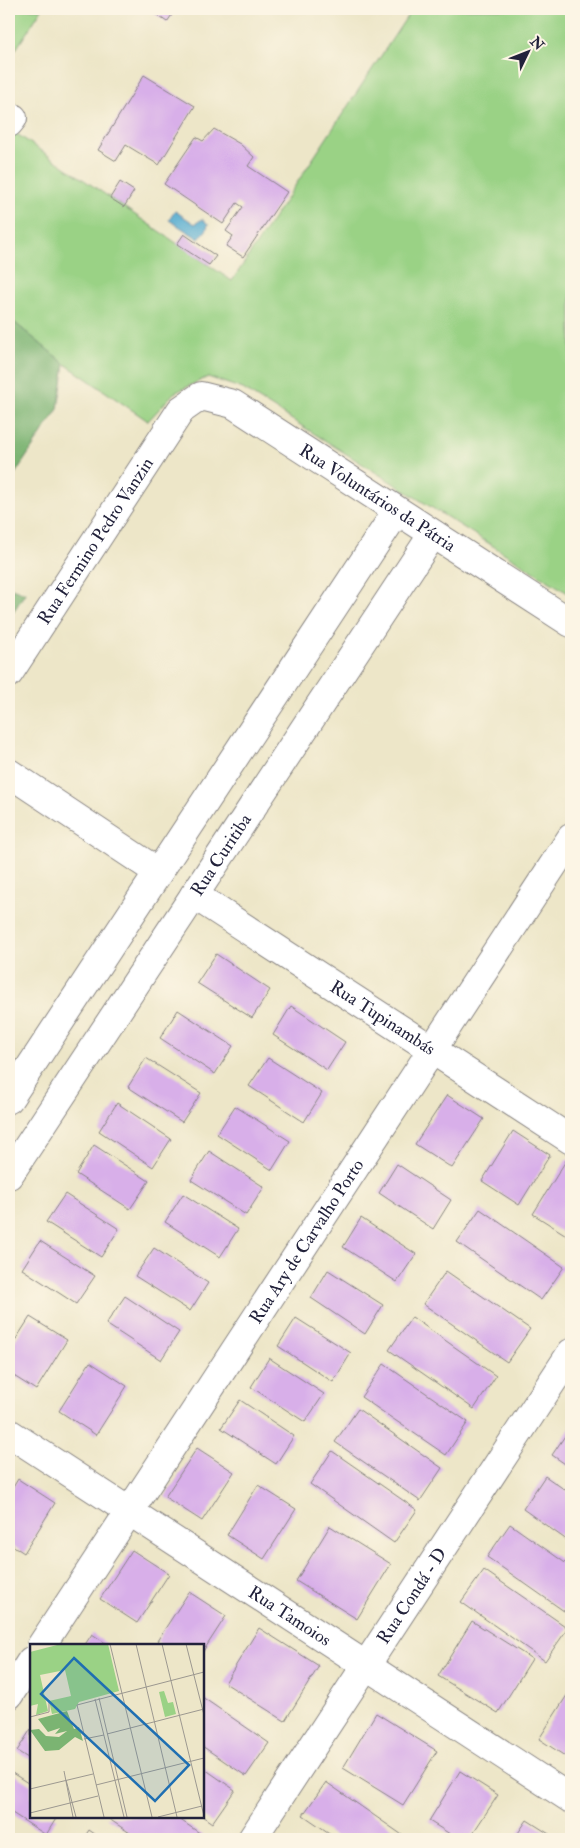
<svg xmlns="http://www.w3.org/2000/svg" width="580" height="1848" font-family="'IM FELL Double Pica',serif">
<style>
.green{fill:#9ad285;stroke:#5e7a60}
.forest{fill:#7bb472;stroke:#4e6b56}
.water{fill:#52abd0;stroke:#3a6686}
.building{fill:#d8afe9}
.lines{fill:none;stroke-linecap:round;stroke-linejoin:round}
.minor-casing{stroke:#888482;stroke-width:30}
.minor{stroke:#fff;stroke-width:28}
.labels{text-anchor:middle;stroke-width:5;stroke-linejoin:round;paint-order:stroke}
.street-label{font-size:18px;fill:#22223b;stroke:#fcf5e5}
.inset-road{fill:none;stroke:#9c9890;stroke-width:1}
.view{fill:#1f6fb2;fill-opacity:0.15;stroke:#1f6fb2;stroke-width:2.5}
.inset-edge{fill:none;stroke:#22223b;stroke-width:2.5}
</style>
<rect width="100%" height="100%" fill="#fcf5e5"/>
<filter id="ink" filterUnits="userSpaceOnUse"><feTurbulence type="fractalNoise" baseFrequency=".02" numOctaves="2"/><feDisplacementMap in="SourceGraphic" scale="10" xChannelSelector="R" yChannelSelector="G"/><feConvolveMatrix kernelMatrix="1 2 1 2 8 2 1 2 1" color-interpolation-filters="sRGB"/></filter>
<filter id="wash" filterUnits="userSpaceOnUse"><feTurbulence type="fractalNoise" baseFrequency=".0096" numOctaves="4" result="noise"/><feDisplacementMap in="SourceGraphic" scale="20" xChannelSelector="R" yChannelSelector="G"/><feGaussianBlur stdDeviation="1.12" result="paint"/><feColorMatrix in="noise" values="0 0 0 0 0 0 0 0 0 0 0 0 0 0 0 0 0 1.4 0 .05"/><feComposite in="paint" operator="in"/></filter>
<g filter="url(#wash)">
<rect width="100%" height="100%" fill="#ede6c8"/>
<g class="green">
<polygon points="9,9 42,9 9,60"/>
<polygon points="412,9 571,9 571,595 243,389 208,377 174,393 148,421 65,364 9,318 9,134 11,130 232,281"/>
</g>
<g class="forest">
<polygon points="9,318 65,364 58,409 9,483"/>
<polygon points="9,587 25,593 9,619"/>
</g>
<polygon class="water" points="175,211 195,224 202,219 208,224 207,229 199,239 169,220"/>
<g id="blocks">
<g class="building">
<polygon points="148,9 176,9 167,22"/>
<polygon points="144,75 195,106 159,165 126,145 116,161 98,150"/>
<polygon points="214,129 240,144 254,157 248,166 287,192 243,257 226,246 233,236 226,231 243,207 237,203 223,224 164,184 196,137 203,141"/>
<polygon points="120,182 134,191 124,207 110,198"/>
<polygon points="184,234 216,256 209,265 177,244"/>
<polygon points="216,954 270,990 252,1018 197,983"/>
<polygon points="291,1006 345,1042 327,1070 273,1035"/>
<polygon points="178,1010 233,1046 215,1074 160,1038"/>
<polygon points="146,1058 201,1093 182,1122 128,1087"/>
<polygon points="268,1058 322,1093 304,1122 249,1086"/>
<polygon points="447,1095 484,1119 452,1168 415,1144"/>
<polygon points="117,1103 171,1139 153,1167 99,1131"/>
<polygon points="235,1106 290,1141 272,1170 217,1134"/>
<polygon points="513,1131 550,1155 519,1205 482,1181"/>
<polygon points="94,1145 149,1181 130,1209 76,1174"/>
<polygon points="209,1151 264,1187 246,1215 191,1180"/>
<polygon points="567,1159 571,1162 571,1238 533,1214"/>
<polygon points="397,1164 451,1200 433,1229 379,1193"/>
<polygon points="65,1194 119,1229 101,1257 46,1222"/>
<polygon points="183,1194 238,1229 220,1257 165,1222"/>
<polygon points="480,1209 564,1267 541,1300 457,1242"/>
<polygon points="361,1218 416,1254 397,1282 343,1247"/>
<polygon points="40,1241 95,1276 76,1304 22,1269"/>
<polygon points="154,1248 208,1283 190,1311 135,1276"/>
<polygon points="328,1270 383,1305 365,1334 311,1298"/>
<polygon points="446,1271 530,1329 507,1362 423,1304"/>
<polygon points="125,1296 179,1332 161,1360 106,1324"/>
<polygon points="30,1317 67,1340 36,1390 9,1373 9,1350"/>
<polygon points="412,1317 496,1376 474,1409 389,1350"/>
<polygon points="296,1318 351,1353 333,1382 278,1346"/>
<polygon points="269,1358 324,1394 305,1422 251,1387"/>
<polygon points="90,1362 127,1386 96,1435 59,1411"/>
<polygon points="384,1364 468,1422 446,1455 361,1397"/>
<polygon points="240,1400 294,1436 276,1464 221,1428"/>
<polygon points="358,1409 442,1468 420,1501 335,1442"/>
<polygon points="571,1427 571,1468 552,1455"/>
<polygon points="197,1448 234,1472 202,1521 165,1497"/>
<polygon points="332,1451 417,1510 394,1543 310,1484"/>
<polygon points="545,1476 571,1494 571,1543 523,1509"/>
<polygon points="18,1479 55,1503 24,1553 9,1543 9,1494"/>
<polygon points="258,1485 296,1509 264,1559 227,1535"/>
<polygon points="510,1524 571,1567 571,1616 487,1557"/>
<polygon points="330,1526 391,1564 357,1619 296,1581"/>
<polygon points="132,1550 169,1574 137,1623 100,1599"/>
<polygon points="484,1570 568,1628 545,1661 461,1602"/>
<polygon points="189,1592 226,1616 202,1653 202,1646 163,1646 157,1641"/>
<polygon points="472,1621 532,1659 498,1713 438,1676"/>
<polygon points="259,1628 319,1666 285,1721 225,1683"/>
<polygon points="92,1634 110,1646 84,1646"/>
<polygon points="571,1689 571,1760 539,1739"/>
<polygon points="202,1697 269,1743 246,1776 202,1746"/>
<polygon points="376,1713 437,1751 403,1805 343,1768"/>
<polygon points="31,1729 31,1760 17,1751"/>
<polygon points="202,1767 235,1790 212,1823 202,1816"/>
<polygon points="9,1771 31,1785 31,1817 57,1817 46,1835 9,1811"/>
<polygon points="460,1771 498,1795 469,1839 458,1839 429,1821"/>
<polygon points="326,1782 408,1839 338,1839 303,1815"/>
<polygon points="106,1817 176,1817 204,1836 202,1839 139,1839"/>
<polygon points="527,1820 557,1839 514,1839"/>
<polygon points="89,1830 102,1839 83,1839"/>
</g>
</g>
</g>
<g filter="url(#ink)">
<use href="#blocks" fill-opacity="0" stroke="#888482" stroke-width="1"/>
<g class="lines">
<g class="minor-casing">
<g id="minor">
<polyline points="9,123 13,118"/>
<path id="s1" d="M9 673 181 410 201 396 233 404 571 623"/>
<polyline points="9,773 158,872"/>
<path id="s2" d="M194 895 571 1140"/>
<polyline points="9,1099 397,511"/>
<path id="s3" d="M9 1175 433 534"/>
<path id="s4" d="M9 1433 571 1799"/>
<path id="s5" d="M41 1646 571 838"/>
<polyline points="9,1695 31,1661"/>
<path id="s6" d="M252 1839 571 1353"/>
</g>
</g>
<use href="#minor" class="minor"/>
</g>
</g>
<g class="labels">
<g class="street-label">
<text dy="6" stroke="none"><textPath href="#s1" startOffset="544">Rua Voluntários da Pátria</textPath></text>
<text dy="6" stroke="none"><textPath href="#s1" startOffset="158">Rua Fermino Pedro Vanzin</textPath></text>
<text dy="6" stroke="none"><textPath href="#s3" startOffset="384">Rua Curitiba</textPath></text>
<text dy="6" stroke="none"><textPath href="#s2" startOffset="225">Rua Tupinambás</textPath></text>
<text dy="6" stroke="none"><textPath href="#s5" startOffset="484">Rua Ary de Carvalho Porto</textPath></text>
<text dy="6" stroke="none"><textPath href="#s6" startOffset="291">Rua Condá - D</textPath></text>
<text dy="6" stroke="none"><textPath href="#s4" startOffset="335">Rua Tamoios</textPath></text>
</g>
</g>
<g transform="translate(30 1644)">
<rect width="174" height="174" fill="#ede6c8"/>
<path d="M31 0H78L89 47 49 58 45 65 22 70 19 57 41 52 35 26 10 31 18 67 6 71 8 60 0 62V8ZM134 47 138 59 143 58 146 70 135 73 129 48Z" fill="#9ad285"/>
<path d="M37 67 44 85 49 83 53 97 45 93 29 106 15 107 0 86 9 85 16 92 29 93 37 87 25 90 30 84 18 88 8 75Z" fill="#7bb472"/>
<path class="inset-road" d="M80 0 122 173M106 0 147 173M132 0 174 172M156 0 174 71M69 54 97 173M65 55 94 173M0 73 19 68V56M77 90 174 65M54 95 74 91M34 127 43 173M36 136 46 173M66 141 174 114M0 145 63 130M0 169 68 152M74 173 47 61 174 28M128 173 172 162"/>
<path class="view" d="M44 14 159 121 125 157 11 50Z"/>
<rect width="174" height="174" class="inset-edge"/>
</g>
<rect width="580" height="1848" fill="none" stroke="#fcf5e5" stroke-width="30"/>
<g transform="translate(528 52) rotate(47)" stroke="#fcf5e5" stroke-width="4" paint-order="stroke">
<path d="M0-4L9 19L0 12L-9 19Z" fill="#22223b"/>
<text y="-8" font-size="14" font-weight="bold" text-anchor="middle" fill="#22223b">N</text>
</g>
</svg>
